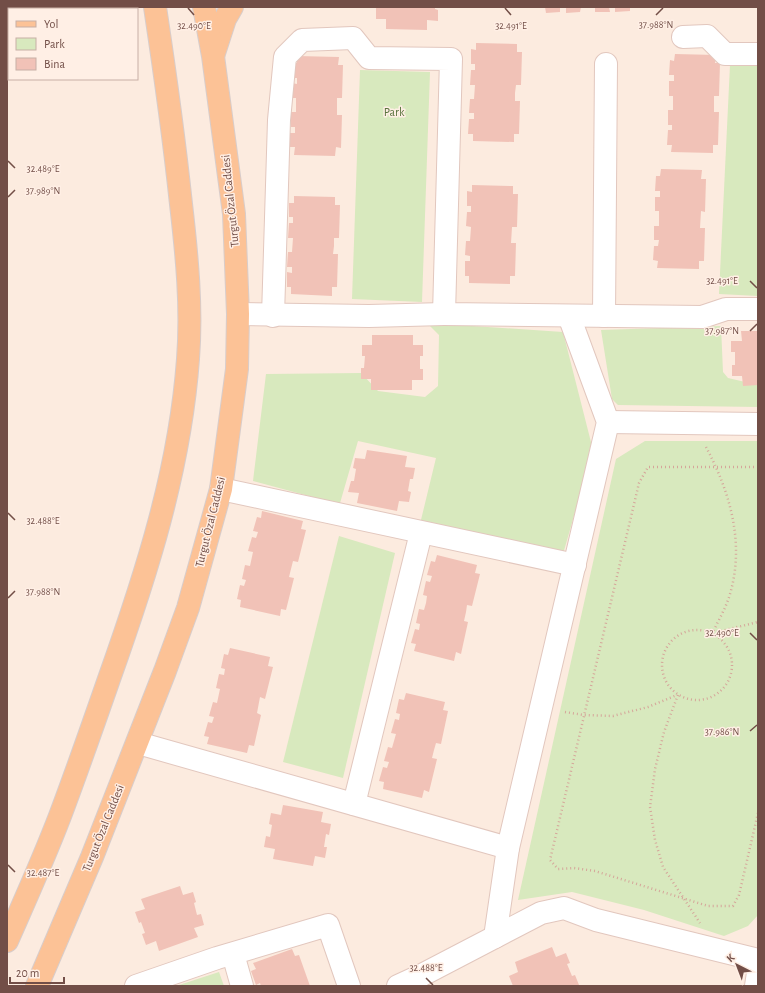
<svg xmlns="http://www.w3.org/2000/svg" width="765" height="993" font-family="'Alegreya Sans',sans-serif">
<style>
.green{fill:#d8e9be}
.building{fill:#f1c2b7}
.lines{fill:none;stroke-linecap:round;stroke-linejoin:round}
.minor-casing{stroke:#e2c7be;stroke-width:24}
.major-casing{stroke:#d8cdcb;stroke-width:24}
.path{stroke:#d5a69a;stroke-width:2.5;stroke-dasharray:1 3;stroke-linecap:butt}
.minor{stroke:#fff;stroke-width:22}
.major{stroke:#fcc296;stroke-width:22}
.ticks{fill:none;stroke:#724e47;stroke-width:1.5}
.labels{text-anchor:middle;stroke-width:3;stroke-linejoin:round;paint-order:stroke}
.park-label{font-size:12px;fill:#58723c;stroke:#ffefe5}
.street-label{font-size:12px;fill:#724e47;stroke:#ffefe5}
.ticks-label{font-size:10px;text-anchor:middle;fill:#724e47;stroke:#ffefe5;stroke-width:3;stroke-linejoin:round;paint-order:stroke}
</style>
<rect width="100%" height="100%" fill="#fcebdf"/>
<g class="green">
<polygon points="730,65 758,66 758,296 719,294"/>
<polygon points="360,70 430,72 422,302 352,299"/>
<polygon points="427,323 563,332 593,450 563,554 420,524 436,458 358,441 338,510 320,499 253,481 266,374 361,373 378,391 425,397 438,386 439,335"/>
<polygon points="721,326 723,372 728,378 758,385 758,407 618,405 612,399 601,330"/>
<polygon points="645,441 758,441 758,915 748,926 724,936 644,910 572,892 518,900 616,459"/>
<polygon points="339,536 395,553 343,778 283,762"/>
<polygon points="219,972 224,986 176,986"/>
</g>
<g class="building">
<polygon points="380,7 435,7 435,9 438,10 438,21 427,20 427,30 386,29 386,19 376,19 376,8"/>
<polygon points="545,7 560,7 560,12 546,13"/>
<polygon points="566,7 581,7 580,12 566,13"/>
<polygon points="595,7 609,7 610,12 595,12"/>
<polygon points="615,7 630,7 630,11 615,12"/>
<polygon points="476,43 517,44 517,52 522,52 521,85 516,85 515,93 515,101 520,101 519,134 514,134 514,142 473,141 473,134 468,134 469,119 474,119 474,113 469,113 470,99 474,99 475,85 470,85 471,70 475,70 475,64 471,64 471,49 476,50"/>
<polygon points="675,54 716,55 715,63 720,63 719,96 714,96 714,112 719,112 718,145 713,145 713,153 671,152 672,145 667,145 668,130 672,130 672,125 668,125 668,110 673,110 673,96 669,96 669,81 674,81 674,75 669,75 670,60 674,61"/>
<polygon points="297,56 339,57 338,65 343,65 342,98 337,98 337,115 342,115 341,148 336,147 335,156 294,155 295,147 290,147 290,133 295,133 295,127 291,127 291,112 296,112 296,98 292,98 292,83 297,84 297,78 292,78 293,63 297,63"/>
<polygon points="661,169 702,170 701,179 706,179 705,212 701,211 700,228 705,228 704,261 699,261 699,269 657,268 658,261 653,260 654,246 658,246 659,240 654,240 654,226 659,226 659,211 655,211 655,197 660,197 660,191 655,191 656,176 660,176"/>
<polygon points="472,185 513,186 513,194 518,194 517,227 512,227 511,243 516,243 515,276 510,276 510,284 469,283 469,276 465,276 465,261 470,261 470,256 465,255 466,241 470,241 471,227 466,226 467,212 471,212 471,206 467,206 467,191 472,192"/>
<polygon points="294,196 335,197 335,205 340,205 339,238 334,238 334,246 333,254 338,254 337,287 332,287 332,296 291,294 291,287 287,287 287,272 292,273 292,267 287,267 288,252 292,252 293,238 288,238 289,223 293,223 293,217 289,217 289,203 294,203"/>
<polygon points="741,331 758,331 758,385 743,386 742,376 732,376 732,365 735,365 735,352 731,352 731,341 742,341"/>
<polygon points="372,335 413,335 413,345 423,345 423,356 420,356 420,369 423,369 423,380 412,380 412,390 371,390 371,379 361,379 361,368 364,368 365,356 362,356 362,345 372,345"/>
<polygon points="367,450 407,456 405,467 415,468 413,479 410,479 408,491 411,492 409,502 399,501 397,511 357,503 359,493 348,492 351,481 354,481 356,469 353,468 355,458 365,459"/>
<polygon points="262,511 303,521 301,529 306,530 298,562 293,561 289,577 294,578 286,610 281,609 280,616 240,607 241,600 237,599 240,585 244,586 246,580 242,579 245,565 250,566 253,552 248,551 252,537 256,538 258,532 253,531 257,517 261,518"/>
<polygon points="437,555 477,565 475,573 480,574 472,606 467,605 466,612 464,621 468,622 461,654 456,652 454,661 414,651 416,644 411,643 415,629 419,630 420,624 416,623 419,609 424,610 426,603 427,596 423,595 426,581 430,582 432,576 427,575 431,561 435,562"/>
<polygon points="230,648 270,657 268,666 273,667 265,699 260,697 257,713 261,715 254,746 249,745 247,753 207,744 209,737 204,736 208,722 212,723 214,717 209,716 213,702 217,703 220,689 216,688 219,674 224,675 225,669 221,668 224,654 228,655"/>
<polygon points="406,693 445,702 443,710 448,711 441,744 436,743 434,750 432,758 437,759 429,792 424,790 422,798 383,789 384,782 379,781 383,767 387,768 389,762 384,761 388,747 392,748 396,734 391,733 395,719 399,720 400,714 396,713 399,699 404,700"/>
<polygon points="283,805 323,812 321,822 331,824 329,835 326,834 324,847 327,847 325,858 315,856 313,866 273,859 275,849 264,847 266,836 270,837 272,825 269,824 271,813 281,815"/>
<polygon points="180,886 183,895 193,892 196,902 194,903 197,915 201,914 204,925 194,928 198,937 159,951 156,941 146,945 142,934 145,933 141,922 139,923 135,912 145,909 141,899"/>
<polygon points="552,947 556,957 566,953 570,963 567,964 572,976 575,975 579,985 576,986 516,986 516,985 513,986 509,976 518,972 515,962"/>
<polygon points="292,949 295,956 299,955 310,986 261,986 260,983 256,985 251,971 256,969 253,963"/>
</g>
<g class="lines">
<g class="minor-casing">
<g id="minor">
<polyline points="683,37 707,36 725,54 758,54"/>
<polyline points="238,314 369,316 444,314"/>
<polyline points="273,316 279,120 285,57 302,40 353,38 369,58 451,59 444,314 702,317 726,309 758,309"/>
<polyline points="604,316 606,64"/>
<polyline points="608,422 758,424"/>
<polyline points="221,489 575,565"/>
<polyline points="138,743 508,848"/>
<polyline points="354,804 421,533"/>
<polyline points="495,937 508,848 608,422 569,316"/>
<polyline points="233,954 242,986"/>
<polyline points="136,986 217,958 328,925 349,986"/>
<polyline points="398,986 422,975 541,913 564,908 596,920 758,960"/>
<polyline points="756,986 758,973"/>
</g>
</g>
<g class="major-casing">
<g id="major">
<polyline points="214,53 225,19 232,7"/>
<path d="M7 941C25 900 44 858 60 816 77 771 93 725 109 679 146 575 180 470 188 359 192 308 187 256 181 204 174 138 165 73 155 7"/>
<polyline points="37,986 92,857 165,671 188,608 221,489 237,369 238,314 234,214 213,56 204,7"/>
</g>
</g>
<g class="path">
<path d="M706 447C730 492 745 543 730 594 726 608 718 621 712 634"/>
<polyline points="758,467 648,467 639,483 550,860 558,869 574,868 595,871 708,906 733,906 739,895 758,813"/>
<circle cx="697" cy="665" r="35"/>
<polyline points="713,633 758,622"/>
<polyline points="678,695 664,732 655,769 650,807 655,840 663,867 700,923"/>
<polyline points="565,712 584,715 613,716 648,707 677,695"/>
</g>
<use href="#minor" class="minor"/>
<use href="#major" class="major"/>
</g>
<path class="ticks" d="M188 8 194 15M505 8 511 15M656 15 663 8M8 161 15 168M8 197 15 190M750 281 757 288M750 331 757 324M8 513 15 520M8 598 15 591M750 633 757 640M750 731 757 725M8 865 15 872M426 978 433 985"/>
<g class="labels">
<g class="park-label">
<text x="394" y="116">Park</text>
</g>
<g class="street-label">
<text transform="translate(230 201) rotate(-96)" y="4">Turgut Özal Caddesi</text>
<text transform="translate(210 522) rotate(-76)" y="4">Turgut Özal Caddesi</text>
<text transform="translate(103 828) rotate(-68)" y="4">Turgut Özal Caddesi</text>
</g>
</g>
<g class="ticks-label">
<text x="656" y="28">37.988°N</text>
<text x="194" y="29">32.490°E</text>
<text x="511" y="29">32.491°E</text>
<text x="43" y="172">32.489°E</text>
<text x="43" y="194">37.989°N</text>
<text x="722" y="284">32.491°E</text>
<text x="722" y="334">37.987°N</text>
<text x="43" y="524">32.488°E</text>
<text x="43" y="595">37.988°N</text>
<text x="722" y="636">32.490°E</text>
<text x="722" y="735">37.986°N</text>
<text x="43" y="876">32.487°E</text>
<text x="426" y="971">32.488°E</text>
</g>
<rect width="765" height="993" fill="none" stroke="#724e47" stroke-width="16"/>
<rect x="8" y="8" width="130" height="72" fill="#ffefe5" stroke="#c7afa6"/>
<rect x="16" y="21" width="20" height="6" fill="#fcc296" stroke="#c7afa6"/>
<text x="44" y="28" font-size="12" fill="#724e47">Yol</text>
<rect x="16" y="38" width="20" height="12" fill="#d8e9be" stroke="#c7afa6"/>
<text x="44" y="48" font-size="12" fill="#724e47">Park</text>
<rect x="16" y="58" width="20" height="12" fill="#f1c2b7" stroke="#c7afa6"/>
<text x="44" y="68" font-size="12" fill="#724e47">Bina</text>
<g transform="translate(737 965) rotate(318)" stroke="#ffefe5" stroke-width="3" paint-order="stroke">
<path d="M0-3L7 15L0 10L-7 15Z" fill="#724e47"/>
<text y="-6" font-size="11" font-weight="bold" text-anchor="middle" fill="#724e47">K</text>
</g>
<path d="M10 977v6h54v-6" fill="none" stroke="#724e47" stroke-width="2"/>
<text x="16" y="977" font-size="12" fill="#724e47" stroke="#ffefe5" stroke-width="3" paint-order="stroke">20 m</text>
</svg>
